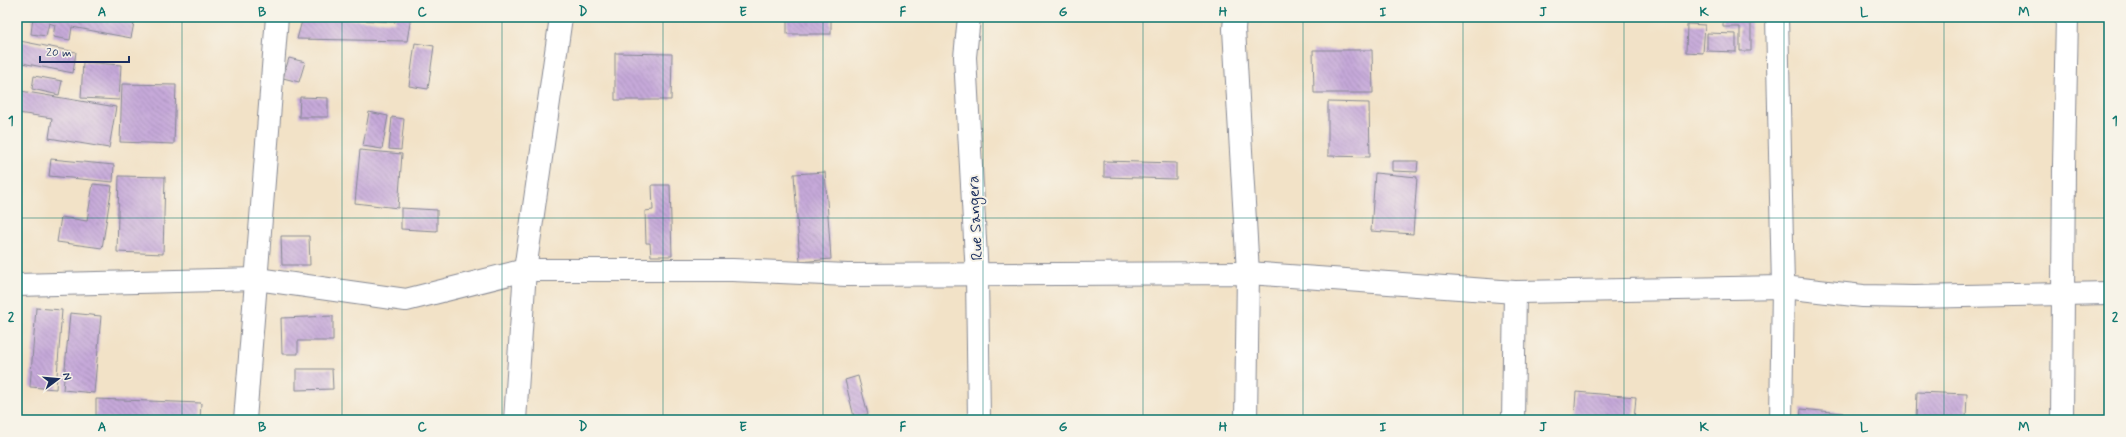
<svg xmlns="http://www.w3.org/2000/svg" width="2126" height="437" font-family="Mynerve,sans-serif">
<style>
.building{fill:url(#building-back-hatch)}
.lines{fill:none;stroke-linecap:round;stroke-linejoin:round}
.street-casing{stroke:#868892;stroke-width:24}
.street{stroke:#fff;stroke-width:22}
.grid{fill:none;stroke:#0f766e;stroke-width:1;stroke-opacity:0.55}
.labels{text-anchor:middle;stroke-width:4;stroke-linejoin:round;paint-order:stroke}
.street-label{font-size:16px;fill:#1b2f5e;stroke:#f7f3e8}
.neatline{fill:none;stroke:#0f766e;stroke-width:1.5}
.grid-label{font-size:13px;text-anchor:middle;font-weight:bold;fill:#0f766e}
</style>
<defs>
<pattern id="building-back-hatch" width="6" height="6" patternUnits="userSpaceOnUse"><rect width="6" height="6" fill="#c6a9d9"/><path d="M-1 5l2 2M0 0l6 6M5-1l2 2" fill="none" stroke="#a08ab3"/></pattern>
</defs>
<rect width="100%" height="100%" fill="#f7f3e8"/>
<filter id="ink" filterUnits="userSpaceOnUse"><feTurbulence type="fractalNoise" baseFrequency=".025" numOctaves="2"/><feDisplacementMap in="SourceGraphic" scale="8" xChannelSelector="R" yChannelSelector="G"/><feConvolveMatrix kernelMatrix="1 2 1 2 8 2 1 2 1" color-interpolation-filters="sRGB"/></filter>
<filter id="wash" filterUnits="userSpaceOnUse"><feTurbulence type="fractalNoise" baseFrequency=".012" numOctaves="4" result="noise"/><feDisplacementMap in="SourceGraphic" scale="16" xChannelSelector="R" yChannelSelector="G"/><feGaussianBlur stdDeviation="0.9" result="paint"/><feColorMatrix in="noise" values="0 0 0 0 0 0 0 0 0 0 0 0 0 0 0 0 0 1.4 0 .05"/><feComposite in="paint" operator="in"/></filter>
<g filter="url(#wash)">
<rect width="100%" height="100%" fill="#f2e2c7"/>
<g id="blocks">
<g class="building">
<polygon points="33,17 131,17 135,18 131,38 72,27 70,40 53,37 55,25 49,23 46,36 31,34"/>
<polygon points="303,17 395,22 395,17 411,17 407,41 297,39"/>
<rect x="787" y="17" width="44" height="17"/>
<polygon points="1723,17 1751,17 1751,51 1740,51 1740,27 1723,27"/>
<polygon points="1687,24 1705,25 1703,53 1686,52"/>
<polygon points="1707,33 1736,34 1736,52 1707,51"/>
<polygon points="20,41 76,52 73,73 17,62"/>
<polygon points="415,43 434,46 428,89 409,86"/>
<polygon points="1313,50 1372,50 1373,93 1314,93"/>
<polygon points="615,53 672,54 671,100 615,100"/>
<polygon points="289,58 305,62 299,82 283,78"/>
<polygon points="83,62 121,65 119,100 81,98"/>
<polygon points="34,76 62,81 59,95 32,89"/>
<polygon points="122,84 176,85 174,144 120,142"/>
<polygon points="21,91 116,107 109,148 49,138 52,118 18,113"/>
<polygon points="300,97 328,98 328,117 299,117"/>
<polygon points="1328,102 1369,103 1370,157 1328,156"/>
<polygon points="369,112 388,116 382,149 363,146"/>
<polygon points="392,117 404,119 401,150 389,149"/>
<polygon points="360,150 402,154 398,208 355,203"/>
<polygon points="51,159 114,165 113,182 49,176"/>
<polygon points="1104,161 1176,163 1176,179 1104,177"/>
<polygon points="1392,161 1418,161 1417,172 1392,171"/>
<polygon points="825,172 831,259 800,262 794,174"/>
<polygon points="1375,173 1417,177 1413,234 1371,231"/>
<polygon points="119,176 165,177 163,254 117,252"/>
<polygon points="93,184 112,186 102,248 57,242 61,217 87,221"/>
<polygon points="652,185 670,185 672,256 651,256 650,243 646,243 645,211 653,210"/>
<polygon points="401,208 437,210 437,231 401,229"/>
<polygon points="281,236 309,236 310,265 282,265"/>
<polygon points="36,308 62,310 56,389 30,387"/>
<polygon points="70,313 101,316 94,393 63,390"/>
<polygon points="333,316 333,341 298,341 298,354 282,354 281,318"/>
<polygon points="296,369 332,369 333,389 296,390"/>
<polygon points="858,376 868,414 854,417 845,380"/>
<polygon points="1576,392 1636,397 1634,420 1574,420"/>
<polygon points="1917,392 1967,394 1966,420 1916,420"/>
<polygon points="96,399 201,403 200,420 96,418"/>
<polygon points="1801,409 1843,413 1842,420 1800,420"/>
</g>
</g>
</g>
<g filter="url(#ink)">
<use href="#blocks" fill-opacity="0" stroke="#868892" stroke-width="1"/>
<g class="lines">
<g class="street-casing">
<g id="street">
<polyline points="969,17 965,57 977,276 979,420"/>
<polyline points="1235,17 1234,29 1248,273 1246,420"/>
<polyline points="1777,17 1783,287 1781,420"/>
<polyline points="17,285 257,279 406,300 525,270 732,270 847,275 1248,273 1515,292 1783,287 1863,296 1914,297 2109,293"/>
<polyline points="245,420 277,17"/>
<polyline points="515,420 525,270 561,17"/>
<polyline points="1513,420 1515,292"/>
<polyline points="2062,420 2064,165 2067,17"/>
</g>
</g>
<use href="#street" class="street"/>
</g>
</g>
<path class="grid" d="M182 17V420M342 17V420M502 17V420M663 17V420M823 17V420M983 17V420M1143 17V420M1303 17V420M1463 17V420M1624 17V420M1784 17V420M1944 17V420M17 218H2109"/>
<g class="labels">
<g class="street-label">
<text transform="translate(974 218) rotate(-93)" y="6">Rue Sangera</text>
</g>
</g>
<rect width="2126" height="437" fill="none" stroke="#f7f3e8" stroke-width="44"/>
<g transform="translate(58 379) rotate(74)" stroke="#f7f3e8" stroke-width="3" paint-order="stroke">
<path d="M0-3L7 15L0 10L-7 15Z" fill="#1b2f5e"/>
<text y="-6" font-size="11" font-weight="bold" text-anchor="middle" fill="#1b2f5e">N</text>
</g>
<path d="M40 56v6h89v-6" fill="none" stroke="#1b2f5e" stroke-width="2"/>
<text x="46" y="56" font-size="12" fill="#1b2f5e" stroke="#f7f3e8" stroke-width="3" paint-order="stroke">20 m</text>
<rect x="22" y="22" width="2082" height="393" class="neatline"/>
<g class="grid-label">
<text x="102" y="16">A</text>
<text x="262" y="16">B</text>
<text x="422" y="16">C</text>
<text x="583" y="16">D</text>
<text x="743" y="16">E</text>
<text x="903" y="16">F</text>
<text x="1063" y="16">G</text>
<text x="1223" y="16">H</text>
<text x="1383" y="16">I</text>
<text x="1543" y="16">J</text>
<text x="1704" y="16">K</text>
<text x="1864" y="16">L</text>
<text x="2024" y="16">M</text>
<text x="11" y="125">1</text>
<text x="2115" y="125">1</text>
<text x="11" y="321">2</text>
<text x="2115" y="321">2</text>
<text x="102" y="431">A</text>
<text x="262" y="431">B</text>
<text x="422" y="431">C</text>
<text x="583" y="431">D</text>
<text x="743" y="431">E</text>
<text x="903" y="431">F</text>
<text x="1063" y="431">G</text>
<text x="1223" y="431">H</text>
<text x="1383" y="431">I</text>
<text x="1543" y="431">J</text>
<text x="1704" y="431">K</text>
<text x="1864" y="431">L</text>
<text x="2024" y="431">M</text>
</g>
</svg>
